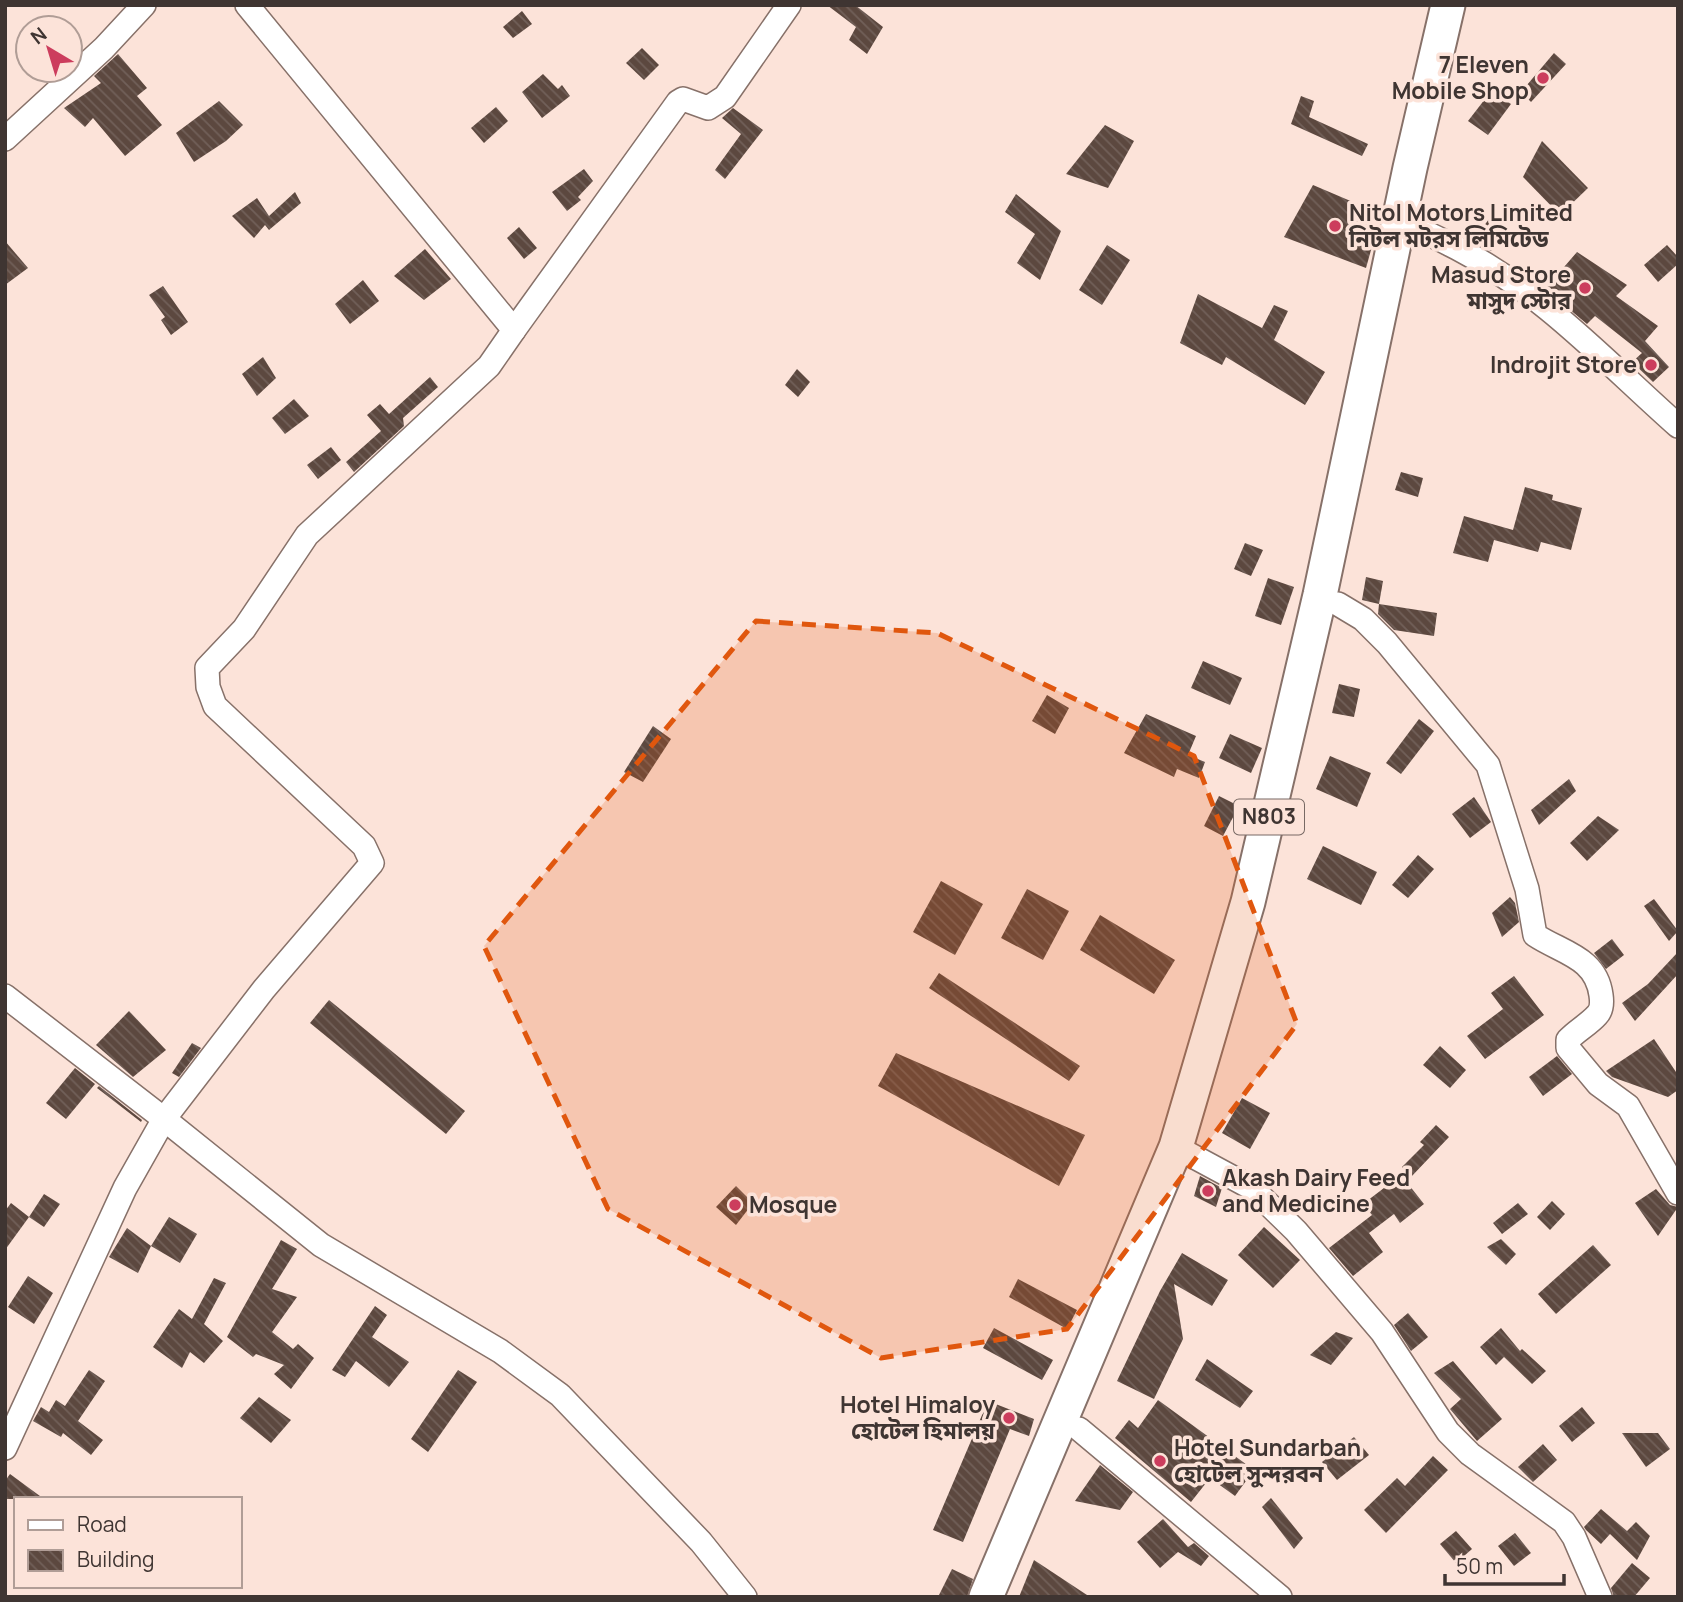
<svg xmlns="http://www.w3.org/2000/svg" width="1683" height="1602" font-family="Manrope,'Noto Sans Bengali',sans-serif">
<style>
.building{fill:url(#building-back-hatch)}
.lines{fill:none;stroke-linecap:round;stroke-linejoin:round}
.minor-casing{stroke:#877169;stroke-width:26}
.highway-casing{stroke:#877169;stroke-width:37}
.minor{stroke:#fff;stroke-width:23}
.highway{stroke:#fff;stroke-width:33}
.marked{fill:#e0570e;fill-opacity:0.2;stroke:#e0570e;stroke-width:5;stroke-dasharray:14 9;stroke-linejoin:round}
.poi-dot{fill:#cc3d5d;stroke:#fce3d9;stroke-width:2.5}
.labels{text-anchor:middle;stroke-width:7;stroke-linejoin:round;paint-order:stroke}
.shield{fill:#fce3d9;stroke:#786964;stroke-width:2}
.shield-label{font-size:21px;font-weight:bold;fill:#3f3532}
.poi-label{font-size:23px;font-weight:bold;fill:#3f3532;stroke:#fce3d9;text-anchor:end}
</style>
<defs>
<pattern id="building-back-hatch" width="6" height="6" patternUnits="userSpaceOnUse" patternTransform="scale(1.75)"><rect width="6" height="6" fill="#5c483f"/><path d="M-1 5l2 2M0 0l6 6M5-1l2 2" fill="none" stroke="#716059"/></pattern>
</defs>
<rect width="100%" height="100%" fill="#fce3d9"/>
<g class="building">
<polygon points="827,5 855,5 883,27 867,54 849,40 856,27"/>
<polygon points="522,11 532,24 513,38 503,27"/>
<polygon points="642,48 659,65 644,80 626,63"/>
<polygon points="1554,53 1566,64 1531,102 1521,92"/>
<polygon points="118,54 147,88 137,96 162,125 125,156 93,118 85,127 64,108 101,83 94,76"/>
<polygon points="543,74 558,89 562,85 570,96 542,118 522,92"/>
<polygon points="1492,90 1511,104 1488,135 1468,121"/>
<polygon points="1301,96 1314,101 1309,117 1368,144 1362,156 1291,124"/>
<polygon points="219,101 243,125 226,141 194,162 176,133"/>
<polygon points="496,107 508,121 484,143 471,128"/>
<polygon points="733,108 763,130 725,179 715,170 741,134 722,118"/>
<polygon points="1105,125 1134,141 1108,188 1066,174"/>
<polygon points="1542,141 1588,188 1560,215 1523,177"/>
<polygon points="584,169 593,181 578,197 581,200 567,211 552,192"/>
<polygon points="1313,185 1381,214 1366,268 1284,237"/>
<polygon points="295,192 301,203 269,230 265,225 254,238 232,216 257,198 269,216"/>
<polygon points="1016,194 1061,231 1040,280 1017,263 1035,234 1005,212"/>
<polygon points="1489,219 1507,228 1491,251 1473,241"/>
<polygon points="519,227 537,248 524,259 507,238"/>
<polygon points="5,241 28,268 5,285"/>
<polygon points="1107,245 1130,260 1102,305 1079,290"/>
<polygon points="1667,245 1678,257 1678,264 1658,282 1644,265"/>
<polygon points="425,249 451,279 424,300 394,276"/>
<polygon points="1577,252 1627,285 1616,296 1658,326 1645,341 1669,367 1653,382 1632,362 1642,353 1595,316 1587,324 1545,289"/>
<polygon points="363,280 379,301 350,324 335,304"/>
<polygon points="163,286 188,322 171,335 161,320 165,317 149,295"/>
<polygon points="1198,294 1262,328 1274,305 1288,311 1274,340 1325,372 1305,405 1226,357 1222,365 1180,343"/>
<polygon points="263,357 276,378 257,396 242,374"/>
<polygon points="797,369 810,382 798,397 785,385"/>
<polygon points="430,377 438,387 403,418 404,426 354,472 346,462 381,431 367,415 380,404 389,414"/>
<polygon points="294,399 309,416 285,434 272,418"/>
<polygon points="331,447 341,460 318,479 307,465"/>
<polygon points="1401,472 1423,478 1418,497 1395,490"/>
<polygon points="1525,487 1553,495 1552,500 1582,508 1571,550 1541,542 1538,552 1494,540 1488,562 1453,553 1464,516 1513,530"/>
<polygon points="1245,543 1263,550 1251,576 1234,569"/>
<polygon points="1366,577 1383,581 1379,604 1362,600"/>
<polygon points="1268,578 1294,587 1281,625 1255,616"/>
<polygon points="1379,604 1437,613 1434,636 1394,630 1378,614"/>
<polygon points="1203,661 1242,678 1230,705 1191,688"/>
<polygon points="1339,684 1360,689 1354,717 1332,713"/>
<polygon points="1047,695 1069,708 1055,734 1032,721"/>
<polygon points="1146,714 1196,736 1188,755 1205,762 1199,778 1177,769 1174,777 1124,753"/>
<polygon points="1419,719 1434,731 1401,774 1386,763"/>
<polygon points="653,726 671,739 643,782 624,772"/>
<polygon points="1230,734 1262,748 1251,773 1219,758"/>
<polygon points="1330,756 1371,773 1357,807 1316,789"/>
<polygon points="1569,779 1576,791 1539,825 1531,810"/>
<polygon points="1219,796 1239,806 1223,836 1204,826"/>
<polygon points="1474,797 1491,822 1470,838 1452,814"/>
<polygon points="1598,816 1619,830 1587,861 1570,843"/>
<polygon points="1323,846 1377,872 1361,905 1307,879"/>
<polygon points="1418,855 1434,869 1408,898 1392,885"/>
<polygon points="941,881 983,904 955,955 913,932"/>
<polygon points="1027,889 1069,911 1043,960 1001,938"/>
<polygon points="1510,897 1515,903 1519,922 1502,937 1492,913"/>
<polygon points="1654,899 1678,931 1669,941 1644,906"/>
<polygon points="1100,915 1175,960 1154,994 1080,950"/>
<polygon points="1612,939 1624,955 1606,969 1594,953"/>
<polygon points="1678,952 1678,974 1635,1021 1622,1003 1648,984"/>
<polygon points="939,973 1080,1066 1069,1081 929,988"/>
<polygon points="1514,976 1544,1015 1485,1059 1467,1036 1503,1009 1491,993"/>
<polygon points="329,1000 465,1111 446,1134 310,1023"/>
<polygon points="129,1011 166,1050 133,1077 96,1045"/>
<polygon points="1654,1039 1678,1075 1678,1090 1668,1097 1612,1077 1606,1071"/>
<polygon points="192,1043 201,1048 179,1077 172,1073"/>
<polygon points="1440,1046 1466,1070 1450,1088 1423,1065"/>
<polygon points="896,1053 1085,1135 1059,1186 878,1086"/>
<polygon points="1557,1056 1572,1074 1543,1096 1529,1077"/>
<polygon points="75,1068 95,1084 66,1119 46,1103"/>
<polygon points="99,1086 142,1120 141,1122 97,1088"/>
<polygon points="1242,1098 1270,1113 1250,1149 1222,1133"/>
<polygon points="1436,1125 1449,1137 1411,1177 1402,1167 1424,1145 1420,1142"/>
<polygon points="1401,1175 1424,1204 1400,1223 1394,1214 1369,1233 1383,1252 1353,1276 1329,1248 1372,1215 1363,1204"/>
<polygon points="1200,1176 1222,1188 1216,1207 1194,1196"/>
<polygon points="736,1186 753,1203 736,1225 716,1207"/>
<polygon points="1656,1189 1670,1205 1678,1207 1658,1236 1635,1203"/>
<polygon points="44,1194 60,1204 44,1227 29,1217"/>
<polygon points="1552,1201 1565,1214 1550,1230 1537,1217"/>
<polygon points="11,1203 29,1217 5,1250 5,1211"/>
<polygon points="1518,1203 1528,1214 1502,1234 1493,1223"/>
<polygon points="169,1217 197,1234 180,1263 151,1246"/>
<polygon points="1264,1227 1300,1260 1273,1288 1238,1255"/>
<polygon points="127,1228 151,1246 138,1273 109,1257"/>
<polygon points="1501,1239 1516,1254 1506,1265 1487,1247"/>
<polygon points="281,1240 297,1249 272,1289 297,1297 272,1332 293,1349 298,1344 314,1358 291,1389 274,1374 284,1365 256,1354 253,1357 227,1337"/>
<polygon points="1593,1245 1611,1265 1556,1314 1538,1294"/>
<polygon points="1182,1253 1228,1280 1212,1306 1174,1284 1183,1339 1154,1399 1117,1381 1160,1291"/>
<polygon points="28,1276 53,1293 34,1324 8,1307"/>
<polygon points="214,1278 226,1283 204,1324 223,1341 204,1363 190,1352 182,1368 153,1347 179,1309 192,1319"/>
<polygon points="1018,1279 1077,1310 1067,1329 1009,1297"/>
<polygon points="375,1306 387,1315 372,1337 409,1362 389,1387 356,1361 345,1377 332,1370"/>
<polygon points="1408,1313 1428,1337 1411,1351 1394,1325"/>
<polygon points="994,1328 1053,1360 1042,1380 983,1348"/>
<polygon points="1501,1328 1520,1351 1522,1349 1546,1371 1532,1384 1504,1357 1496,1365 1480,1347"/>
<polygon points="1336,1332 1353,1338 1331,1365 1310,1355"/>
<polygon points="1207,1359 1253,1391 1240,1408 1195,1380"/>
<polygon points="1453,1361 1502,1419 1477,1441 1450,1409 1461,1399 1434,1373"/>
<polygon points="89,1370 105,1381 78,1421 103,1440 91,1455 63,1433 61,1437 33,1421 41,1407 49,1412 56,1400 65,1406"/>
<polygon points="458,1370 477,1382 428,1452 411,1439"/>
<polygon points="259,1397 291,1420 271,1443 240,1418"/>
<polygon points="1158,1400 1254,1470 1235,1496 1210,1478 1191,1502 1115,1438 1129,1420 1138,1428"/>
<polygon points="988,1401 1034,1419 1029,1436 1010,1429 963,1542 933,1530"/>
<polygon points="1582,1407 1595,1423 1572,1442 1559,1426"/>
<polygon points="1622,1433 1658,1433 1670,1449 1646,1467"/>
<polygon points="1354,1437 1369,1455 1337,1480 1322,1462"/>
<polygon points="1543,1444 1557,1460 1533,1482 1518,1467"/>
<polygon points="1433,1456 1448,1470 1386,1533 1364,1510 1397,1478 1405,1486"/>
<polygon points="1100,1465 1133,1492 1120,1510 1075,1501"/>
<polygon points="10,1474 44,1499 5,1499 5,1481"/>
<polygon points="1271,1498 1303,1538 1294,1549 1262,1507"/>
<polygon points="1601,1509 1627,1531 1636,1522 1650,1536 1637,1560 1610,1534 1601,1544 1586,1530 1584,1527"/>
<polygon points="1163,1519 1188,1547 1194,1543 1209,1556 1201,1566 1178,1552 1160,1568 1137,1542"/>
<polygon points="1456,1531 1472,1549 1456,1563 1440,1544"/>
<polygon points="1515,1533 1531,1553 1514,1566 1498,1546"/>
<polygon points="1034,1560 1090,1597 1019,1597"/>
<polygon points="1632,1563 1650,1578 1634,1597 1614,1597 1611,1588"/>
<polygon points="952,1569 973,1579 967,1597 938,1597"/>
</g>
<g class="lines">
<g class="minor-casing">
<g id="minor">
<polyline points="247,5 514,330 489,366 307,535 244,629 207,668 208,687 215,706 364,846 372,863 264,989 164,1119 321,1245 500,1351 560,1395 701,1542 745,1597"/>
<polyline points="5,139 104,48 144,5"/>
<path d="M1397 225C1420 228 1437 238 1457 248 1542 292 1607 363 1678 426"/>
<polyline points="514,330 678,102 683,99 708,108 725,97 789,5"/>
<path d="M1338 604 1363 619 1387 643 1488 765 1527 889 1535 935C1562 953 1596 957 1601 995 1602 1002 1602 1010 1597 1015 1588 1025 1576 1031 1568 1040V1048L1598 1084 1628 1106 1678 1193"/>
<polyline points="5,996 164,1119 125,1188 5,1448"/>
<polyline points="1176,1147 1252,1188 1296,1231 1382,1332 1448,1432 1470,1454 1564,1522 1574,1537 1600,1597"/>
<polyline points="1079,1429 1280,1597"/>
</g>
</g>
<g class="highway-casing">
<polyline id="highway" points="986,1597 1176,1147 1248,902 1320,595 1410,168 1448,5"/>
</g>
<use href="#minor" class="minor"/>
<use href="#highway" class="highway"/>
</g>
<path class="marked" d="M756 621 937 633 1194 756 1297 1024 1067 1329 881 1358 608 1209 484 946Z"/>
<g class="poi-dot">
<circle cx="1543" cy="78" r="7"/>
<circle cx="1335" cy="226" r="7"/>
<circle cx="1585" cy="288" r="7"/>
<circle cx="1651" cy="365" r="7"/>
<circle cx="1208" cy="1191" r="7"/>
<circle cx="735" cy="1205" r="7"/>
<circle cx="1009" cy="1418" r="7"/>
<circle cx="1160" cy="1461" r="7"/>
</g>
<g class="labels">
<rect class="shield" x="1234" y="799.5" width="70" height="35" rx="5"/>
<g class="shield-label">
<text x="1269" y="824">N803</text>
</g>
<g class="poi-label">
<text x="1529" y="73">7 Eleven<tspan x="1529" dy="26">Mobile Shop</tspan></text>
<text x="1349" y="221" text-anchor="start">Nitol Motors Limited<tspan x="1349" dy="26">নিটল মটরস লিমিটেড</tspan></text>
<text x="1571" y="283">Masud Store<tspan x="1571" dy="26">মাসুদ স্টোর</tspan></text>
<text x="1637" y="373">Indrojit Store</text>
<text x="1222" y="1186" text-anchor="start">Akash Dairy Feed<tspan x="1222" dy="26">and Medicine</tspan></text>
<text x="749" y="1213" text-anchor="start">Mosque</text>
<text x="995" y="1413">Hotel Himaloy<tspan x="995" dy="26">হোটেল হিমালয়</tspan></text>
<text x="1174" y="1456" text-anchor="start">Hotel Sundarban<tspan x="1174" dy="26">হোটেল সুন্দরবন</tspan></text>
</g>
</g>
<rect width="1683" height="1602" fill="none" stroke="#3f3532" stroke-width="14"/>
<rect x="14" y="1497" width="228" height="91" fill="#fce3d9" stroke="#b09d96" stroke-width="2"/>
<rect x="28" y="1520" width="35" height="10" fill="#ffffff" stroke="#b09d96" stroke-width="2"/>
<text x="77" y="1532" font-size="21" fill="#3f3532">Road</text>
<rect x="28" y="1550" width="35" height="21" fill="url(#building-back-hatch)" stroke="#b09d96" stroke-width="2"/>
<text x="77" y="1567" font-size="21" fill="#3f3532">Building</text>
<g transform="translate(49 49) rotate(322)"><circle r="33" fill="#fce3d9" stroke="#b09d96" stroke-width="2"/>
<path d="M0-5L12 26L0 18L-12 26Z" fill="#cc3d5d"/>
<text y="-10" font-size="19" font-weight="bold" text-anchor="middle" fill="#3f3532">N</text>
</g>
<path d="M1445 1574v10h119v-10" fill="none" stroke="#3f3532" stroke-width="3.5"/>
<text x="1456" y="1574" font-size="21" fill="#3f3532" stroke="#fce3d9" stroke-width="5" paint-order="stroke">50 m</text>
</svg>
